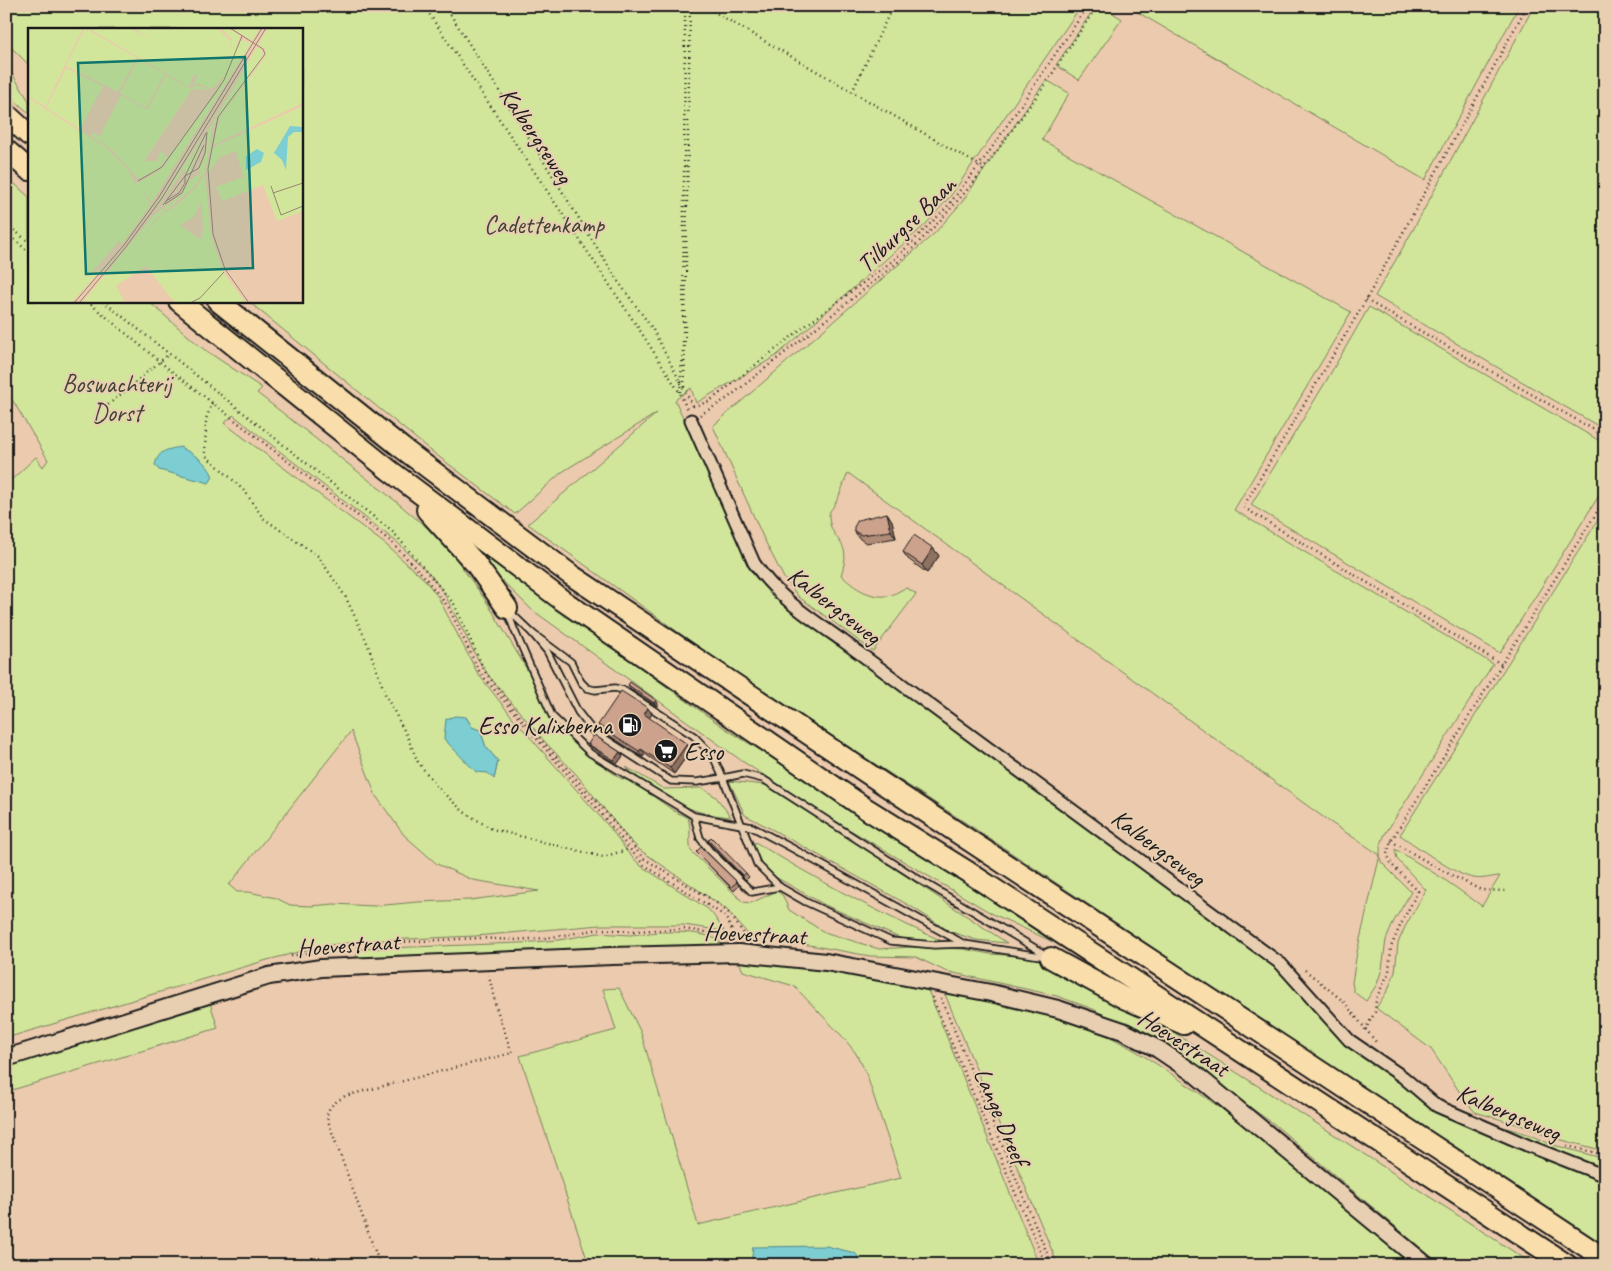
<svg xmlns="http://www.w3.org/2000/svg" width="1611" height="1271" font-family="Caveat,sans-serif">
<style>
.green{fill:#d1e69a;stroke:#76815b;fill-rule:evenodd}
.water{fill:#7cced3;stroke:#56878a}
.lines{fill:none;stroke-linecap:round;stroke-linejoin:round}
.lane-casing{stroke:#1c1c1c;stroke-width:9}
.street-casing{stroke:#1c1c1c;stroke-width:15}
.secondary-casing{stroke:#1c1c1c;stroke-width:20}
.highway-casing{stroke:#1c1c1c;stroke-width:24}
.path{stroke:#1c1c1c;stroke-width:2.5;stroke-dasharray:1 4;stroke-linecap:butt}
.lane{stroke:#e9cfb1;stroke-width:5.5}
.street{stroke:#e9cfb1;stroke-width:11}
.secondary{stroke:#e9cfb1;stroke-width:16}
.highway{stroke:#f9deab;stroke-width:20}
.wall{fill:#af8b78;stroke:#1c1c1c}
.shaded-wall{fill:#8f7162;stroke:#1c1c1c}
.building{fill:#cca28c;stroke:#1c1c1c}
.labels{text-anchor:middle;stroke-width:4;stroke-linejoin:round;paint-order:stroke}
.street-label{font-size:25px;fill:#1c1c1c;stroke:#e9cfb1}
.park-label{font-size:25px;fill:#404435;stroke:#e9cfb1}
.poi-label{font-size:25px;fill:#1c1c1c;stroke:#e9cfb1;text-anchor:end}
.inset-road{fill:none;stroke:#998473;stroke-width:1}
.view{fill:#0f766e;fill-opacity:0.15;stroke:#0f766e;stroke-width:2.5}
.inset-edge{fill:none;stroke:#1c1c1c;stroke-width:2.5}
</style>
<rect width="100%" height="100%" fill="#eccaad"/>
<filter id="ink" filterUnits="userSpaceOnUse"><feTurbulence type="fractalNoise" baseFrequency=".02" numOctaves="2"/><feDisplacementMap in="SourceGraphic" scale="10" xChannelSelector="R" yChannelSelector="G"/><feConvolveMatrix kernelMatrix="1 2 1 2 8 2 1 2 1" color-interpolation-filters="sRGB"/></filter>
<g filter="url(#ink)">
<g class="green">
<polygon points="6,6 1081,6 952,194 926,224 776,356 696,403 691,388 675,400 751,566 765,586 1279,968 1334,1033 1390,1076 1487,1133 1542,1158 1605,1182 1605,1246 1387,1104 983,834 812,723 696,645 528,524 657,413 562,472 515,514 430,450 248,301 301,301 301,29 29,29 29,65 6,42"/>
<polygon points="1096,6 1102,6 1122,19 1079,80 1056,65"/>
<polygon points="1127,6 1519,6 1425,180"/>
<polygon points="1534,6 1605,6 1605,430 1375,296 1413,230"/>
<polygon points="6,64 29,101 29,113 6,93"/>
<path d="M1046 80 1069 93 1042 140 1351 312 1234 510 1493 664 1385 834C1380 846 1379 849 1381 862L1411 892 1394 921 1386 940 1382 969 1377 984 1366 1001 1354 992 1352 983 1357 952 1380 855 1330 822 848 473C844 482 841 493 836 502 834 507 829 510 829 516 830 544 854 538 841 575 854 588 872 600 892 595 897 593 901 589 907 588L916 594 873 651 799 597 784 578 764 539 713 426 935 233 962 202Z"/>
<path d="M6 176 29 197V301H148L202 348 262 388 257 393 393 499 426 527 456 559 488 604 557 720 572 741 582 751 620 778 633 782 674 811 688 818C692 829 688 840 691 851L743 902 751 903 777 891 783 896 789 910 824 932 879 949 911 947 963 949 990 954 1038 957 1162 1025 1327 1130 1534 1265H1441L1274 1124 1231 1094 1126 1027 1093 1009 1057 996 945 971 916 957 870 956 748 934 726 909 640 850 626 836 576 774 546 743 489 676 476 656 444 593 430 574 398 543 233 415 224 423 385 544 425 580 438 597 478 674 513 718 610 828 630 855 641 866 708 909 714 916 724 931 684 925H600L475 936 363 941 322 946 267 960 6 1038V485L36 457 43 467 48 460 6 389ZM466 717 472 727 480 731 486 747 498 761 494 779 488 773ZM351 731 376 796 404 835 437 864 473 880 539 891 470 900 418 902 374 906 334 904 311 906 290 905 276 898 249 892H237L229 885Z"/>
<polygon points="1369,307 1605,444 1605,486 1500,653 1251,505 1325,383"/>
<path d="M1605 509V1151L1554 1138 1530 1128 1475 1112 1465 1100 1431 1049 1376 1008 1388 990 1395 972 1398 943 1405 927 1426 890 1397 859 1395 849 1442 878 1482 906 1500 876C1492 876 1483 880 1474 878 1456 876 1417 846 1400 835Z"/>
<polygon points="460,539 723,727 842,802 1053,942 991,913 830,818 742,761 531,609"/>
<path d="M626 767 664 789 702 788 716 797 731 817C722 816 713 815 704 813 681 808 642 784 626 767Z"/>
<polygon points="729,781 765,785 778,791 1007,943 976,940 949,931 912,907 777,832 745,815"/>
<path d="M755 842C814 878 876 912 940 940V942L902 939 825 905 765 871 754 848Z"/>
<path d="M660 932C678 932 715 931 725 947L354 961 360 949 520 943 559 940 598 933 630 935Z"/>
<polygon points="737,957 927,988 1039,1265 589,1265 520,1056 616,1030 603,989 619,988 641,1033 698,1225 901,1178 865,1070 855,1052 842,1036 794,986 743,971"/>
<path d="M942 987C993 1000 1055 1011 1102 1033 1134 1048 1163 1068 1192 1088 1270 1141 1341 1204 1413 1265H1058Z"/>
<polygon points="209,1000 218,1028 12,1090 6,1065"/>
<polygon points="1475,1119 1531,1135 1550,1144 1605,1159 1605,1171"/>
</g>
<g class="water">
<path d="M180 447C193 454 208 462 213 477L209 483 159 470 155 465C159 450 166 450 180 447Z"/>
<polygon points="455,716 466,717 472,727 480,730 486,747 498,761 494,779 488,773 476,772 444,739 446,719"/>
<polygon points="826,1246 855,1253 865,1265 751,1265 753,1247"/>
</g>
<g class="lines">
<g class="lane-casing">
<g id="lane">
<polyline points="507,610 514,629 552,716 590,753 694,816 752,827 790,847 964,944"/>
<polyline points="508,610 532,633 571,662 581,682 587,688 595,690 615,688 623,690 694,736 713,756 723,778 743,774 763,779 920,880 1045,954"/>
<polyline points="532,633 547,651 578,712 592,730 671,781 697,782 723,778 757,864 780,887 806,902 891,941 934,945 964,944 1047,957"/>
<polyline points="694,816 700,838 709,850 752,892 780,887"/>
</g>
</g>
<g class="street-casing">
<path id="street" d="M691 420 754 563C777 597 810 618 843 641L1281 964 1349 1040 1403 1077 1437 1106 1529 1146 1605 1176"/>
</g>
<g class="secondary-casing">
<polyline id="secondary" points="6,1058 269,976 321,968 612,956 739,953 826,962 991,993 1058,1009 1123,1031 1158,1049 1195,1074 1426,1265"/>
</g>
<g class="highway-casing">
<g id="highway">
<polyline points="6,114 29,135"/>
<polyline points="6,150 29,170"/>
<polyline points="179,301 389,470 562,600 865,808 968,872 1567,1265"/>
<polyline points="218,301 402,448 571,575 882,783 1605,1259"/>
<polyline points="427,510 475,563 507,608"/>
<polyline points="1051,958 1124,998 1184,1024"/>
</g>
</g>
<g class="path">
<polyline points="424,6 639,329 680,393 687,409"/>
<polyline points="445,6 528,136 617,280 652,328 694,408"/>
<polyline points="704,6 984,168"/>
<polyline points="852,92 893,6"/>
<polyline points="6,224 29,242"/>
<polyline points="6,233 29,252"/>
<polyline points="1366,300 1605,436"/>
<polyline points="87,301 165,366 389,540 423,575 449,608 480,673 599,811 628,847 644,865 725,916 735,936"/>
<polyline points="103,301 394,533 454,604 485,672 518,714 602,808 643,858 714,901 730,914 747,938"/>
<polyline points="684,387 690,6"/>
<polyline points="680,392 683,349 685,6"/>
<polyline points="212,403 206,419 205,455 231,478 246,493 263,518 318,556 345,596 366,640 386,696 406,734 418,762 438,788 464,812 492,829 603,857 629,849"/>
<polyline points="108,405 169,354"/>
<polyline points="693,406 708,402 715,397 801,329 895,259 947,207 987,155 1088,6"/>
<polyline points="700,415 728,398 902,259 937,224 974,182 1042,89 1097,6"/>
<polyline points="1501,664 1243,507 1366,300 1527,6"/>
<polyline points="1391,841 1445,872 1481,890 1507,891"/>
<polyline points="291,956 363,944 480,938 513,940 546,938 600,929 630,931 684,929 735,937"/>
<polyline points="1305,970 1343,1001 1376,1042"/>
<polyline points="932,997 1046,1265"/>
<polyline points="941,998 1052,1265"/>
<polyline points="1365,1030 1375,1012 1376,999 1389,972 1391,947 1400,926 1418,891 1392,865 1387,854 1391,841 1605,499"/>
<polyline points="1567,1146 1605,1155"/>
<path d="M380 1265 327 1118C327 1106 336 1102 345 1096L512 1053 496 1007 489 975"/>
</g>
<use href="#lane" class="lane"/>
<use href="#street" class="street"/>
<use href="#secondary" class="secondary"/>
<use href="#highway" class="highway"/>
</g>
<g class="wall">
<polygon points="887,513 892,521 896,538 866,543 860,539 854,531"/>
<polygon points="933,548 939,556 927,573 908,559 903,552"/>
<polygon points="628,685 656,700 658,704 657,706 630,689"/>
<polygon points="652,714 649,718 687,744 691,750 674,774 645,754 643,757 602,731 598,725"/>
<polygon points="588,744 623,756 617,764 591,747"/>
<polygon points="708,840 746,873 749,877 746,880 710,844"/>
<polygon points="696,852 737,882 739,886 734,891 699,855"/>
</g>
<g class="shaded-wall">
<polygon points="887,513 892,521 896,538 891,531"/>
<polygon points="933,548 939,556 927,573 922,565"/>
<polygon points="656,700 658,704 657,706 654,703"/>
<polygon points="648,708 652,714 648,720 644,714"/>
<polygon points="687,744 691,750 674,774 670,768"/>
<polygon points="641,749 645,754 643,757 639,751"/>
<polygon points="620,752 623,756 617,764 614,760"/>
</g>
<g class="building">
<polygon points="887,513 891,531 861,535 854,531 854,527 858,520"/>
<polygon points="914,535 933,548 922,565 903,552"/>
<polygon points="630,682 656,700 654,703 628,685"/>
<polygon points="621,691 648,708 644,714 687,744 670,768 641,749 639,751 598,725"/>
<polygon points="594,735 620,752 614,760 588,744"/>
<polygon points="711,837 746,873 743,876 708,840"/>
<polygon points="701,847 737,882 731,887 696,852"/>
</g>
</g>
<defs>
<g id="fuel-disc" transform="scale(1.25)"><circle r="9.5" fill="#1c1c1c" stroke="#e9cfb1"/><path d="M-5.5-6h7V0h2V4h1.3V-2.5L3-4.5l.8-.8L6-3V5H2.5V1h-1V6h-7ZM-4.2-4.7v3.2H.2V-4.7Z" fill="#fff"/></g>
<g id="supermarket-disc" transform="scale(1.25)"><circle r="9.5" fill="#1c1c1c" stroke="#e9cfb1"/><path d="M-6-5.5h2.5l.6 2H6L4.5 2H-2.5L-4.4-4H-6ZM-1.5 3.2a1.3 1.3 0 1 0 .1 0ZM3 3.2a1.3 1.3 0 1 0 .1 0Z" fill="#fff"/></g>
</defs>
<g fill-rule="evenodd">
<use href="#fuel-disc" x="630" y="725"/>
<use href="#supermarket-disc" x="666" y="751"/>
</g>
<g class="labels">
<g class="street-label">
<text transform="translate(537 135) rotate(56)" y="9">Kalbergseweg</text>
<text transform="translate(906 224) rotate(-44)" y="9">Tilburgse Baan</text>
<text transform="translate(835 605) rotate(38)" y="9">Kalbergseweg</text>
<text transform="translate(1159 847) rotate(37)" y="9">Kalbergseweg</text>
<text transform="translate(755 933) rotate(3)" y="9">Hoevestraat</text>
<text transform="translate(348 944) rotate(-4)" y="9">Hoevestraat</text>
<text transform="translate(1184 1042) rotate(33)" y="9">Hoevestraat</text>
<text transform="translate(1509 1112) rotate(23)" y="9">Kalbergseweg</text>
<text transform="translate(1002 1116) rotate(67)" y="9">Lange Dreef</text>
</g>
<g class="park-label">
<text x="544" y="233">Cadettenkamp</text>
<text x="117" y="392">Boswachterij<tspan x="117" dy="29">Dorst</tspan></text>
</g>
<g class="poi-label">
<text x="612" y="734">Esso Kalixberna</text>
<text x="684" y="760" text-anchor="start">Esso</text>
</g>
</g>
<g transform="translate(28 28)">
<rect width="275" height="275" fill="#eccaad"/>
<path d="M0 0H55L17 79 0 68ZM57 0 109 30 90 64 38 38ZM60 0H102L123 11 106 0H189L203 13 198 45 204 11 193 0H200L212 8 206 26 213 12 223 15 124 174 112 161 123 176 94 216 91 213 60 249 74 240 63 253 43 275H0V70L79 120 101 143 107 156 131 143 187 66 197 47 184 61 168 55 163 59 170 48 166 46 161 59ZM203 0H232L224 13ZM240 0H275V75L183 118 193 88 238 28 237 21 230 17ZM229 19 234 22 235 29 185 98 177 144 165 160 130 189 111 214 132 188 150 176 167 160 177 147 183 207 195 244 218 275H147L118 238 88 258 97 275H54L125 188 152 168 162 152 173 145 171 140 178 126 180 103ZM173 174 175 201 173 212 152 197 166 189ZM110 31 137 46 118 80 92 65ZM38 40 75 58 52 101 18 80ZM138 47 163 61 168 57 183 62 164 61 116 133H129L132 123 139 129 130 141 110 151 84 122 63 108 65 105 72 108 93 67 119 82ZM275 78V183L249 193 235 157 194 173 190 161 185 160 215 149 208 123 192 129 180 145 183 120ZM177 104 158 138 177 110 161 145 157 147V140L126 183Z" fill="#d1e69a" fill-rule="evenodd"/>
<path d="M262 98 275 99V104H266L260 109 258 142 254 132 246 125ZM229 121 236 125 233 134 218 142V128Z" fill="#7cced3"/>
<path class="inset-road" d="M202 0 235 21 237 26 190 89 180 141 185 206 197 241 221 275M110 153 134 139 188 64 196 52 214 8M243 158 253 187 275 178M245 165 275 155M138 173 151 165 157 155V148L171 140 177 125 179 104M137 176 154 165 176 117M135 177 157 148 178 105M46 275 96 217 131 169 234 0M51 275 97 220 134 170 238 0M162 275 172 270 196 244"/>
<path class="view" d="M217 29 225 240 58 246 50 35Z"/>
<rect width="275" height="275" class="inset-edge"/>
</g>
<rect width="1611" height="1271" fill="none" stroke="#e9cfb1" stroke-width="25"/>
<rect x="12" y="12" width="1586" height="1246" fill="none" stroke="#1c1c1c" stroke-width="2" filter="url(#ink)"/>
</svg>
